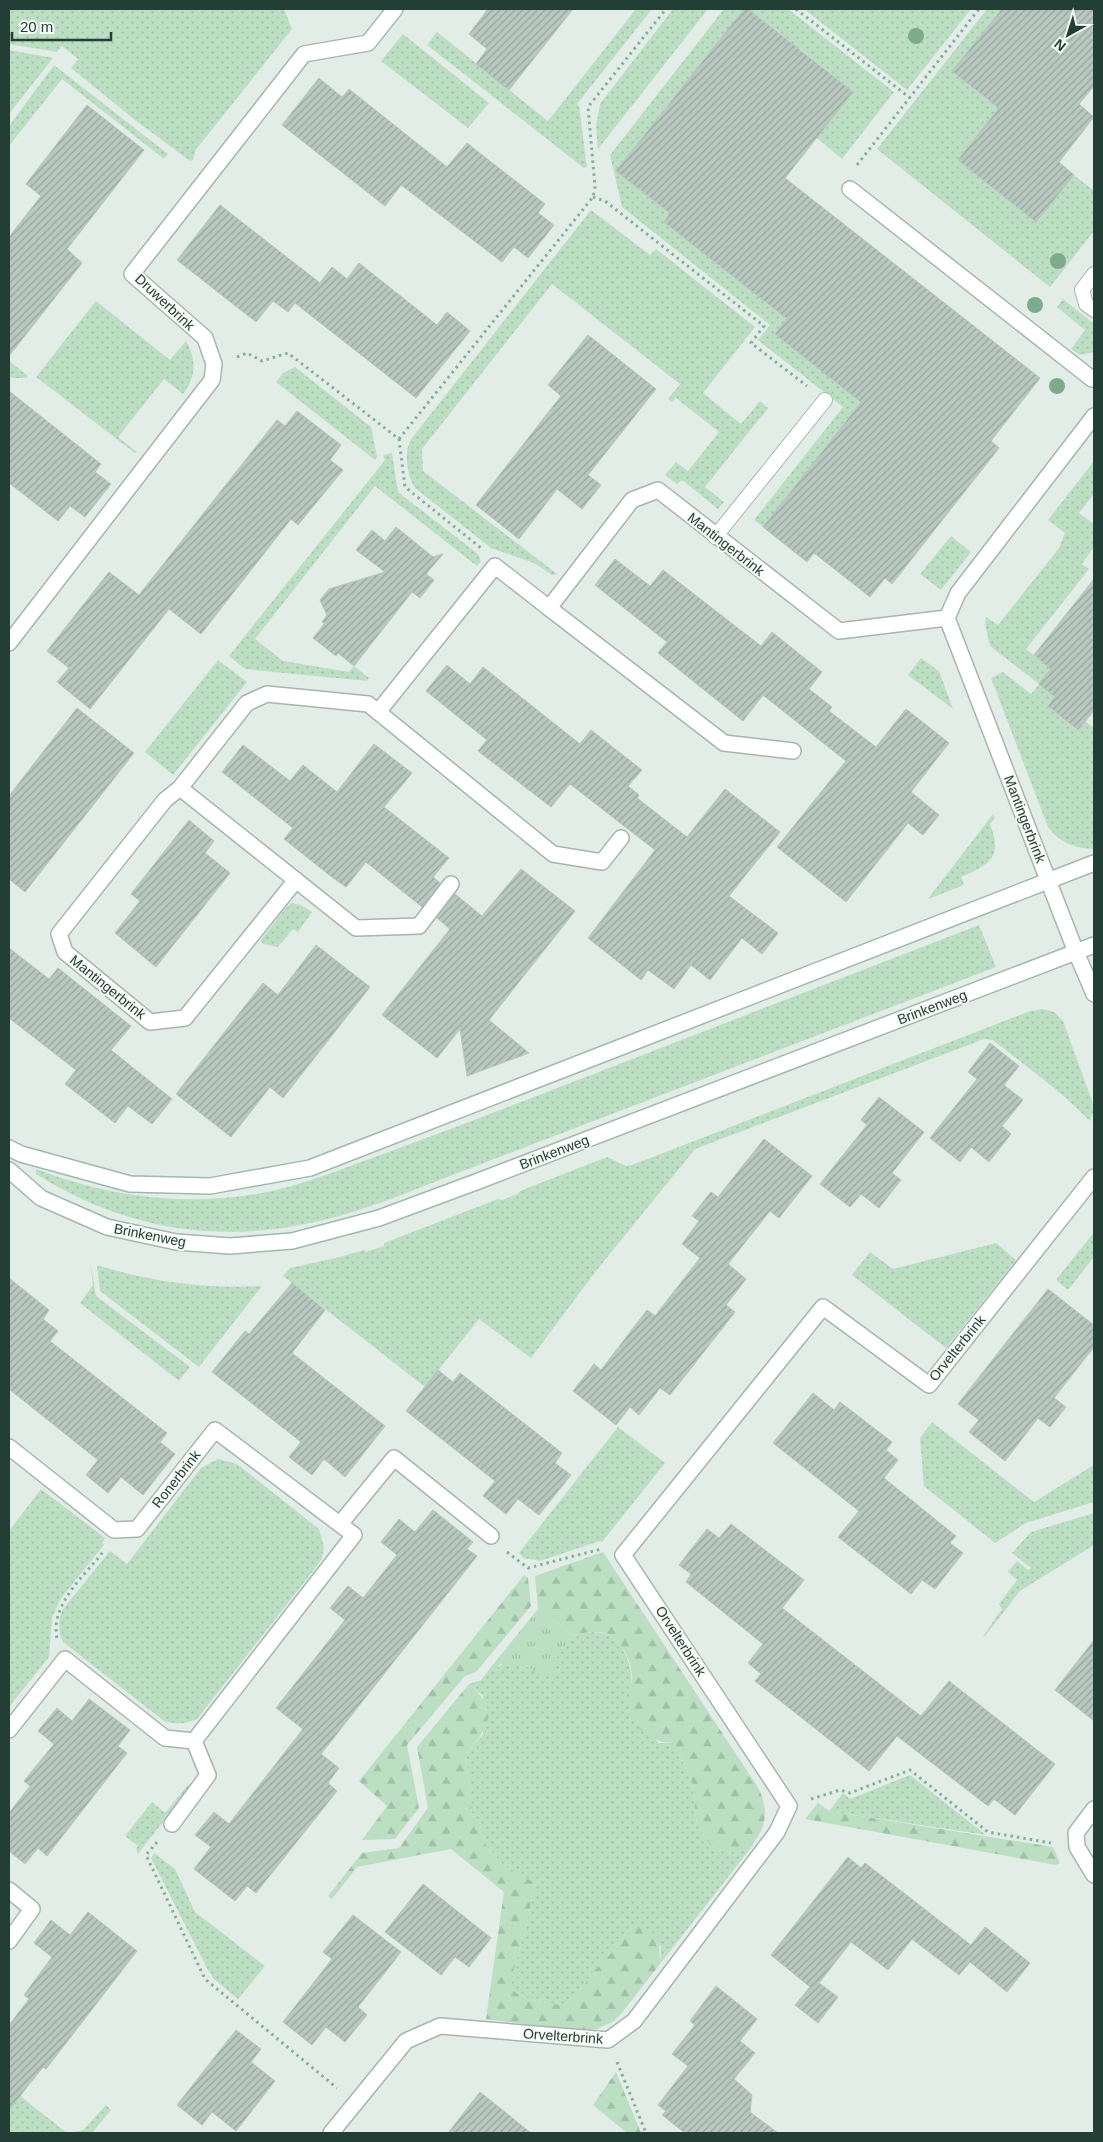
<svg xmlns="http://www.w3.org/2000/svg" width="1103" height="2142" font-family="Helvetica,sans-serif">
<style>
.grass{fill:url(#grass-dots)}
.forest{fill:url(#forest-firs)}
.park{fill:url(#park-tufts)}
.building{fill:url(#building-hatch);stroke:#b5c6be}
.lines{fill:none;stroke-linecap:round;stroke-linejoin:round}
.lane-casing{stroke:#a6b5af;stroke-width:16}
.street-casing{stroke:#a6b5af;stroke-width:18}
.secondary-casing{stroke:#a1b8af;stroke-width:18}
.path{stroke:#84b09f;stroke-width:3;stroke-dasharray:2.5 4;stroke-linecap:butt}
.lane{stroke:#fff;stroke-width:14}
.street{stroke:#fff;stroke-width:15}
.secondary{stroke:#fff;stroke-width:15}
.tree{fill:#7fab8d}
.labels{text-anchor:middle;stroke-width:4;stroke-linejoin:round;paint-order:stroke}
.street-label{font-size:14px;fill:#233e35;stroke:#f4f9f6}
</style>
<defs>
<pattern id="grass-dots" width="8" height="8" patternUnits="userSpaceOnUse" patternTransform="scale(1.25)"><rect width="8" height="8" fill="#bcdec3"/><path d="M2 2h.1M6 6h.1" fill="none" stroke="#a1c0a8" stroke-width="1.8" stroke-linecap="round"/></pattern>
<pattern id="forest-firs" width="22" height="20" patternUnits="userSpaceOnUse" patternTransform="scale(1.25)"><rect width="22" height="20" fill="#bcdec3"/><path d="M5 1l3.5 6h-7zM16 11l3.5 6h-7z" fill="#a1c0a8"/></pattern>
<pattern id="park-tufts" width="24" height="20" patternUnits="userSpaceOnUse" patternTransform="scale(1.25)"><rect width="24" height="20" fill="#bcdec3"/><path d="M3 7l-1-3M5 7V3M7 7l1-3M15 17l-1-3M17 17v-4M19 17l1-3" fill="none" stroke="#a1c0a8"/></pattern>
<pattern id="building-hatch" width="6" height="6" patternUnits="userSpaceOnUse" patternTransform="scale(1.25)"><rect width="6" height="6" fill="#b8c8c0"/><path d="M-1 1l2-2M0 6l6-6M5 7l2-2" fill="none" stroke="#95a49d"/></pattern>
</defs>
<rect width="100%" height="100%" fill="#e3ede8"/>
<g class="grass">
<polygon points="9,9 284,9 292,29 202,142 196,149 193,160 190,161 135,120 71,68 78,59 62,46 57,52 9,44"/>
<polygon points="636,9 652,9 577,104 580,108 580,114 587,167 584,168 427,45 437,32 548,121"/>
<polygon points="673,9 708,9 598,149 596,126 600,104"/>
<polygon points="724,9 744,9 616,171 662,207 673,209 664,222 799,329 890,364 763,527 754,520 843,407 758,340 770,325 622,207 610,155"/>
<polygon points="748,9 788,9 894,92 842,159 817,138 853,92 800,49 795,54 791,42"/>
<polygon points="804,9 971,9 907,90"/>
<polygon points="987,9 1002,9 952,71 984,96 1007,98 958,160 1036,222 1074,175 1094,191 1094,231 1050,287 877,149"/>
<polygon points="403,34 489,103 468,128 381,61"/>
<polygon points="9,50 53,58 9,114"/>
<polygon points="54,65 168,154 164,159 62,79 9,146 9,126"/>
<path d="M591 210 650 255 656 249 755 327 703 393 741 424 760 401 768 408 705 487 724 502 718 509 682 480 677 484 665 475 676 462 688 471 719 432 676 398 672 402 668 399 680 384 552 284 422 449 423 471 557 574 552 575 534 563 491 548 415 488C407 475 403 450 412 438Z"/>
<polygon points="1063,299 1094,324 1094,352 1080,355 1071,349 1085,330 1057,307"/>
<path d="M96 301 170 360 186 341C197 360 196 377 183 394L164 379 118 437 137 452 135 453 36 377Z"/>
<polygon points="9,361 28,376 26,378 13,378 9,376"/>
<polygon points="295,367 371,427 377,457 375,460 276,382 283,373"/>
<polygon points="392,453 398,492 478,554 481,561 477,566 375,486 255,639 283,661 349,672 354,666 369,678 367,681 245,669 229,656 385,460 383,455"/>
<path d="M1094 461V494L1079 513 1094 524V547L1082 564 1089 569 1026 649 1051 669 1040 684 1055 697 1048 706 1077 730 1085 721 1094 728V849C1074 848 1060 843 1048 827L991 678 1003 672 1031 694 1039 684 990 646 985 624 986 617 998 625 1059 548 1065 533 1048 520Z"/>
<polygon points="951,536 971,552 941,590 920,574"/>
<polygon points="921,658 939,671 953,709 908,675"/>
<polygon points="218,660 247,682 173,775 145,752"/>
<path d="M993 814 995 818 990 824C1003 858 990 864 961 877L964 885 928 899Z"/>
<polygon points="292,903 301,905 312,912 298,932 293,929 278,947 264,944 260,941 285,909"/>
<path d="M979 925 996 967 463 1171C416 1189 368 1210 319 1221 219 1245 123 1229 36 1174V1169C110 1197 182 1207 262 1193 297 1187 333 1172 367 1160 418 1141 470 1122 521 1102 674 1043 826 984 979 925Z"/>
<polygon points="1043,1009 1054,1012 1063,1021 1092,1101 1093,1112 1090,1121 1063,1095 993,1040 984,1039 695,1149 596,1271 531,1358 479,1319 425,1387 283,1276 290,1268 336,1258 364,1250 366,1252 384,1246 384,1243 498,1199 502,1200 518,1194 520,1191 607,1157 626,1166 632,1165 1030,1011"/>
<polygon points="1094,1232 1094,1257 1068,1290 1056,1280"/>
<polygon points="996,1243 1016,1260 946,1348 852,1275 870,1252 893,1269"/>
<polygon points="90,1260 96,1296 190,1367 179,1381 80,1303 93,1285"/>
<path d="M97 1265C151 1282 206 1289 262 1286L199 1367 100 1291Z"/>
<polygon points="932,1422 1034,1502 1094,1465 1094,1502 1026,1523 995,1543 924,1486 920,1438"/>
<polygon points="618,1427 665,1463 602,1542 600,1541 540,1561 524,1558 519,1553"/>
<path d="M218 1459 237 1464 319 1529 324 1547 322 1558 317 1566 197 1719C185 1724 176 1725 164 1721L63 1642C58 1633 58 1619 63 1609L110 1551 127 1564 201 1468Z"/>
<polygon points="41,1489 105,1538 102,1543 104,1545 61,1598 52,1618 49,1657 9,1707 9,1531"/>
<polygon points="1094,1513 1094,1545 1020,1591 985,1636 983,1636 1002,1609 999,1604 1017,1580 1008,1572 1017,1561 1028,1570 1031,1568 1012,1553 1031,1532"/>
<path d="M592 1632C598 1633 607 1633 611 1636 628 1649 634 1672 630 1692L658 1743H673L678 1751 692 1782 697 1825 712 1847 732 1852 750 1849 660 1964 661 1946 632 1925 614 1950 592 1973 580 1991 563 2005C544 2003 528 2001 512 1990V1976L526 1927 535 1883 503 1865 486 1845 480 1824 472 1813 466 1754 483 1734V1696L469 1684 481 1680 491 1667 494 1671C511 1652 526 1666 542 1676L545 1673 555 1668 556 1657 573 1635Z"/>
<polygon points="910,1775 986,1835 829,1811 843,1793 850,1799"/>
<polygon points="188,1785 190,1787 138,1854 136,1849 138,1846 125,1836 152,1802 165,1813"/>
<polygon points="154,1853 175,1869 195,1912 265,1966 238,1999 214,1979 208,1970 151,1858"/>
<polygon points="9,2087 67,2133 83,2130 106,2105 111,2110 92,2133 9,2133"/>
</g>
<g class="forest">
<path d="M603 1552 759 1789C770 1815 765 1827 750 1849L732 1852 712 1847 697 1825 692 1782 678 1751 673 1743C639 1741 638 1727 625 1699 639 1680 630 1650 611 1636 601 1629 584 1633 573 1635L538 1609 535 1576Z"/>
<polygon points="524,1575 528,1578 531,1606 476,1672 465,1676 407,1745 419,1808 395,1839 362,1840 387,1806 359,1781"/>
<path d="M469 1684C500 1710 489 1727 466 1754L472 1813 480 1824 486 1845 503 1865 535 1883 526 1927 512 1976V1990C528 2001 544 2003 563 2005L580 1991 592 1973 614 1950 632 1925 645 1927 659 1938 660 1964 621 2014 614 2021 597 2029 577 2031 486 2019 504 1892 451 1849 357 1867 332 1899 328 1896 362 1853 399 1848 428 1808 417 1747Z"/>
<polygon points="818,1803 829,1811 1053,1847 1060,1863 1056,1865 805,1819"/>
<polygon points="616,2072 641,2133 627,2133 593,2105"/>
</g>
<polygon class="park" points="538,1609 573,1635 556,1657 559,1659 555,1668 557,1670 551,1677 545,1673 542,1677 526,1665 523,1668 515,1662 512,1664 508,1662 504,1666 501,1663 494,1671 491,1667"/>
<g class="building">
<polygon points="488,9 573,9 509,90 476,64 487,49 469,34"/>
<polygon points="744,9 748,9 853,92 785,178 1040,378 991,441 999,448 892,584 885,578 870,597 814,553 807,562 763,527 861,402 775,334 787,319 664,222 670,213 616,171"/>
<polygon points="1002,9 1094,9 1094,86 1079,104 1094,117 1059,162 1074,175 1036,222 958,160 999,108 952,71"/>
<polygon points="319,78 342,97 349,89 447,167 467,143 545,204 538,213 554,225 528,258 514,247 502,262 401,185 385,206 282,125"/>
<polygon points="87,105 144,150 67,249 82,263 9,356 9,237 41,196 26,184"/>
<polygon points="220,205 320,283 332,267 347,279 359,263 437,325 447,312 470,331 416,398 295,303 288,312 273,301 256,322 177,260"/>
<polygon points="588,335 656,389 588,475 601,485 582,509 557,489 519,539 476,505 561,396 548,385"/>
<polygon points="9,391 101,464 95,472 111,484 85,517 70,506 58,521 9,483"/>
<polygon points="297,411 341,445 330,460 343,470 298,525 291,519 201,634 169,609 90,709 57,682 69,668 47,651 109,572 139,595 277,420 285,426"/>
<polygon points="396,527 433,557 443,554 426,574 434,580 420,598 412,592 354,666 338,653 336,656 313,638 325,623 322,622 327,615 320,600 329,589 385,572 356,550 372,530 385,541"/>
<polygon points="615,559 650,586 663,570 761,646 772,632 822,672 809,689 832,707 829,711 876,747 906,709 949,743 911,792 939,815 923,835 908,823 846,902 777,847 846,761 763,695 743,721 658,653 667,642 595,585"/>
<polygon points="1094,579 1094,711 1078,730 1048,706 1055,697 1039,684 1051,669 1034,655"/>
<polygon points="447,665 470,684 483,667 580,744 591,730 642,770 628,786 639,795 637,798 687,837 725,789 780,832 729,896 778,933 762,954 742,938 710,980 691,965 674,989 648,970 641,980 588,938 655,850 570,784 551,807 478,751 487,740 426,691"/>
<polygon points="77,708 134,753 25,892 9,879 9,796"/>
<polygon points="374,744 412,773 384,807 449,858 433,877 440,883 422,907 366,862 346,887 333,878 284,839 293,828 222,772 243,745 290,781 303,765 337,792"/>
<polygon points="189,820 214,841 205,853 230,873 156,967 115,933 140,901 131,894"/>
<polygon points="521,869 575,911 489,1020 529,1053 467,1076 460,1029 437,1058 382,1015 450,929 437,918 455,894 482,916"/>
<polygon points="316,945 370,987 283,1098 270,1087 231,1137 176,1094 263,983 278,995"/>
<polygon points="9,948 49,979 58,968 131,1026 111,1050 172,1099 152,1124 128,1106 115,1123 65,1084 76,1070 9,1018"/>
<polygon points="990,1043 1019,1066 1004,1085 1023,1100 1002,1126 1011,1134 989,1162 971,1147 960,1162 930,1138 977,1079 968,1072"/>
<polygon points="879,1097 924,1132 892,1173 901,1180 879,1208 861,1194 850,1207 820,1184 867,1125 861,1120"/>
<polygon points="764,1139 812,1176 779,1218 770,1211 728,1264 746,1279 726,1305 735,1312 692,1367 670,1395 660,1388 639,1415 630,1407 616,1425 573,1391 594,1364 601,1370 647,1310 655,1316 700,1258 682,1244 699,1221 692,1216 711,1192 718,1197"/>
<polygon points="9,1278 49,1310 43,1319 58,1331 50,1341 167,1433 160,1442 175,1454 143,1495 121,1477 108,1493 86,1475 98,1460 9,1389"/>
<polygon points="292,1283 325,1310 292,1353 385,1426 345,1477 324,1459 312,1475 289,1457 301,1442 212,1372 245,1331 249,1334"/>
<polygon points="1048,1289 1094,1325 1094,1347 1054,1398 1066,1407 1050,1427 1038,1418 1005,1461 969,1432 979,1420 958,1404"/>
<polygon points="438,1370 453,1382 460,1373 562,1453 555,1463 571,1475 539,1515 518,1499 506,1514 483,1496 495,1481 406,1411"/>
<polygon points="813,1393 834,1410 840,1402 892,1442 886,1450 898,1460 884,1478 956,1536 950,1543 963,1553 935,1589 922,1580 911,1594 838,1537 859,1511 773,1443"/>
<polygon points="433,1510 473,1542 467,1549 477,1556 321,1754 339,1768 328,1783 337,1791 256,1893 247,1886 235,1901 194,1869 211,1847 195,1835 214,1812 229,1824 303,1729 276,1708 345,1620 330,1608 348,1586 363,1598 397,1555 381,1542 399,1519 415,1532"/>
<polygon points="731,1524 804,1580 782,1608 909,1707 921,1716 949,1681 1055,1764 1015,1815 994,1799 988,1806 897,1736 869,1771 755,1681 761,1674 748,1663 763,1644 686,1582 691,1574 679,1565 707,1529 719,1538"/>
<polygon points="1094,1640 1094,1721 1055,1690"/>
<polygon points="89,1699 130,1730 118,1746 127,1753 47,1856 38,1848 25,1864 9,1851 9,1813 30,1786 24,1781 54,1744 38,1731 57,1708 72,1721"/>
<polygon points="848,1857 861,1868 865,1863 971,1945 985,1927 1030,1963 1007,1992 970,1962 959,1975 912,1939 888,1970 851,1942 819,1983 838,1997 818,2023 795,2005 810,1987 771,1955"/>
<polygon points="423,1884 491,1938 469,1967 455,1957 441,1975 385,1932"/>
<polygon points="88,1912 137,1951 46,2069 43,2067 9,2110 9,2025 29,1999 24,1995 52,1957 34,1943 51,1920 70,1935"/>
<polygon points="353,1915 401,1952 358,2007 367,2015 345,2042 326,2027 312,2045 283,2022 332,1959 323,1952"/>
<polygon points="716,1986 757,2019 740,2041 755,2053 734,2079 752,2095 750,2112 778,2133 685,2133 662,2115 666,2111 658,2105 688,2066 672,2054 695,2025 690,2021"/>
<polygon points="236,2030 261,2049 251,2062 275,2081 236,2131 212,2112 202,2125 177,2105"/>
<polygon points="480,2092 531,2133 448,2133"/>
</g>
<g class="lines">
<g class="lane-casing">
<g id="lane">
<polyline points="1094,274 1082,290 1086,304 1094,310"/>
<polyline points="715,537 825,400"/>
</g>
</g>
<g class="street-casing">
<g id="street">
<polyline points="850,189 1092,379"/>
<polyline points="549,608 724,743 793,751"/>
<polyline points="947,618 1048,880"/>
<polyline points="9,643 212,380 214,364 205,338 132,274 304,54 368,43 395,9"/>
<polyline points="378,712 553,854 602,862 621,838"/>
<polyline points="180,788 356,928 419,926 451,884"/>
<polyline points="296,880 185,1018 150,1022 65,952 59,934 165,800 180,788 247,703 267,694 368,704 378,712 495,566 549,608 632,500 658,490 839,631 947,618 958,593 1094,416"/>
<polyline points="1076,952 1094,994"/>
<polyline points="9,1447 114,1530 137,1529 215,1430 354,1535 194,1741 165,1738 65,1659 9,1730"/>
<polyline points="340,1524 394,1458 491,1536"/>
<polyline points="1094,1809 1076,1833 1077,1847 1094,1875"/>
<polyline points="172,1824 208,1775 194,1741"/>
<polyline points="9,1890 32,1909 9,1941"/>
<polyline points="331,2133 406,2041 440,2026 608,2040 634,2021 777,1832 789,1806 623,1555 823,1307 929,1385 1094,1177"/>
</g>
</g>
<g class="secondary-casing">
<g id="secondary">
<polyline points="1048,880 1076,952"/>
<polyline points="9,1148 21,1154 130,1184 210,1186 310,1168 1094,863"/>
<polyline points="9,1170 41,1198 107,1227 176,1242 230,1246 292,1241 379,1218 476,1182 1094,945"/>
</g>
</g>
<g class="path">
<polyline points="796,9 910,98"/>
<polyline points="857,165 979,9"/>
<polyline points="593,197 605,201 764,326 751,343 807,386"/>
<polyline points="237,357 247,353 262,361 288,353 399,439 405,487 481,548"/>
<polyline points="399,439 593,197 595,187 588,107 666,9"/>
<polyline points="507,1552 528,1568 601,1549"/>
<path d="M57 1638C50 1605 84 1576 103 1552"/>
<polyline points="811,1799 840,1790 850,1793 910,1770 988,1832 1051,1843"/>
<polyline points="157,1842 146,1855 205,1979 337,2088"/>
<polyline points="617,2062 646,2133"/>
</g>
<use href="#lane" class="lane"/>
<use href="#street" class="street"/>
<use href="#secondary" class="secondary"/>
</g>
<g class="tree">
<circle cx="916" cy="36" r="8"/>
<circle cx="1058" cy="261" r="8"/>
<circle cx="1035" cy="305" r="8"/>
<circle cx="1057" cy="386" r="8"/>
</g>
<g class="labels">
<g class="street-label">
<text transform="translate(165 302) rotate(43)" y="5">Druwerbrink</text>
<text transform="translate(726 544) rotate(38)" y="5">Mantingerbrink</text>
<text transform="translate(1025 819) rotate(69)" y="5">Mantingerbrink</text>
<text transform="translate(108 987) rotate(39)" y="5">Mantingerbrink</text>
<text transform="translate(932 1007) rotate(-21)" y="5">Brinkenweg</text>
<text transform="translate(554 1152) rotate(-21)" y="5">Brinkenweg</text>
<text transform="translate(150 1235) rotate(11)" y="5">Brinkenweg</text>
<text transform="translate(957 1348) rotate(-51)" y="5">Orvelterbrink</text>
<text transform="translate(176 1479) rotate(-52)" y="5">Ronerbrink</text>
<text transform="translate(681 1641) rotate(57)" y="5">Orvelterbrink</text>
<text transform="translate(563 2036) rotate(4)" y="5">Orvelterbrink</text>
</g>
</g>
<rect width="1103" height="2142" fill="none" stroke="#233e35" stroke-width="20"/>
<g transform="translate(1068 35) rotate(219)" stroke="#f4f9f6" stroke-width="4" paint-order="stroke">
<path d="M0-4L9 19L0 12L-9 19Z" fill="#233e35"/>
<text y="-8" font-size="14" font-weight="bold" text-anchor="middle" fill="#233e35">N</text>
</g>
<path d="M12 32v8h99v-8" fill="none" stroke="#233e35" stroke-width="2.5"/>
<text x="20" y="32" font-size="15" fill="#233e35" stroke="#f4f9f6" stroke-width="4" paint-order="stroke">20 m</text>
</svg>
